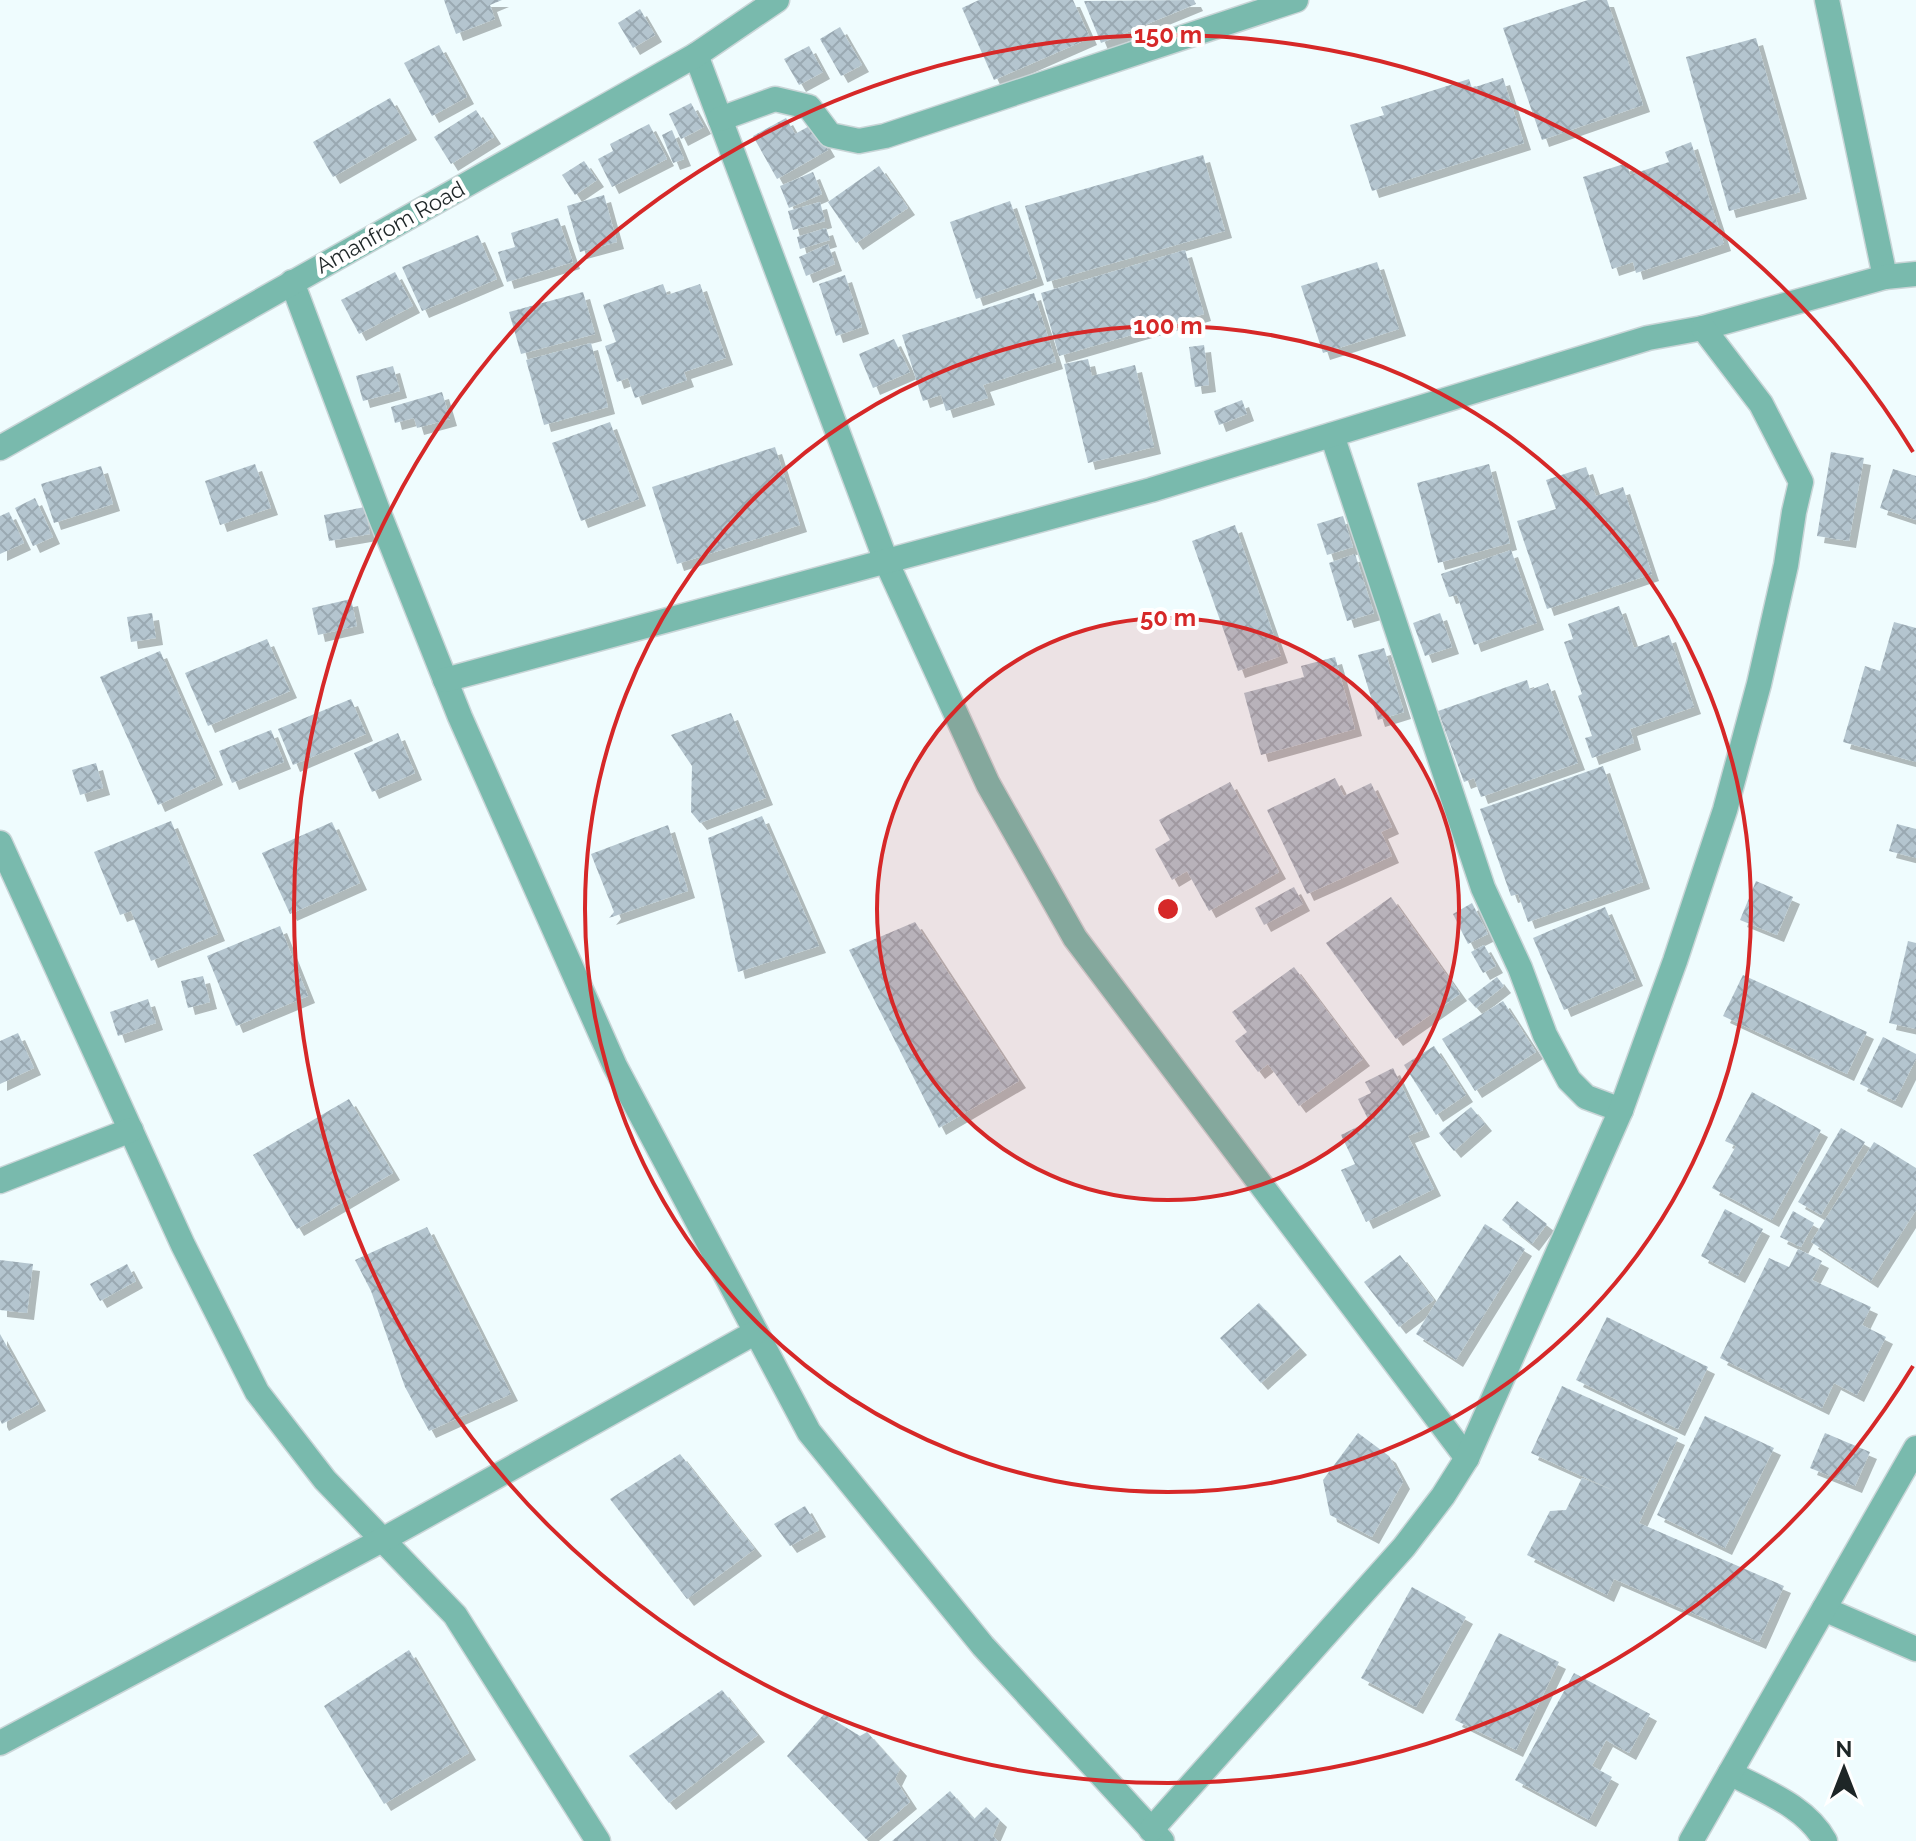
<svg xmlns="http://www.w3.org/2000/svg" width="1916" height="1841" font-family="Raleway,sans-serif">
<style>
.building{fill:url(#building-cross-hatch);filter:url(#shadow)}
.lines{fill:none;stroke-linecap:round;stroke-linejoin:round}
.minor-casing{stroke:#c9d5d7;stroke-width:27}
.minor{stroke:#79baad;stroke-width:24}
.ring{fill:none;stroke:#d62828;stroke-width:4}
.labels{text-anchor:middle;stroke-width:8;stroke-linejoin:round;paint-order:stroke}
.street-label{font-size:22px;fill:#1e2627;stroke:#fff}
.centre{fill:#d62828;stroke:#fff;stroke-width:4}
.ring-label{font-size:24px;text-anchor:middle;font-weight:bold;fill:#d62828;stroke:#fff;stroke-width:8;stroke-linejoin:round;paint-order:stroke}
</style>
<defs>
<pattern id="building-cross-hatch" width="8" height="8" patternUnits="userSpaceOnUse" patternTransform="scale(2)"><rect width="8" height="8" fill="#b4c5cf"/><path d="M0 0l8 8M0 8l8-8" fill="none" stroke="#9aa9b2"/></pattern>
<filter id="shadow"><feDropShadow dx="7" dy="7" stdDeviation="0" flood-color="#0004"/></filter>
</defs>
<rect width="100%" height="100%" fill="#effcfe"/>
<g class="building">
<polygon points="444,0 502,0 490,5 495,19 456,34"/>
<polygon points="979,0 1073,0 1090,38 994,80 962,8"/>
<polygon points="1194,0 1196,4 1101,43 1084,1"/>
<polygon points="1588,0 1607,0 1643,105 1542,140 1503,28"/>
<polygon points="640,9 655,35 633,48 618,23"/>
<polygon points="840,27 862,65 841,76 820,39"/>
<polygon points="1756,38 1800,192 1729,211 1686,57"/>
<polygon points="439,45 467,97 432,116 404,63"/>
<polygon points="809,46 823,72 799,85 784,59"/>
<polygon points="1503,78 1524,143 1372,191 1350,125 1384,115 1381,107 1469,79 1472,88"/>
<polygon points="390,98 410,133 333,177 313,142"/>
<polygon points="691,103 704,127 681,139 669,114"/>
<polygon points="476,110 494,137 451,164 434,137"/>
<polygon points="786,118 795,134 813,124 828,150 777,179 753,136"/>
<polygon points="649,124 667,159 612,187 598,159 613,151 610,144"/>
<polygon points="672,130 684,159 673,163 662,135"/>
<polygon points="1691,142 1724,244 1636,273 1633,262 1612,269 1583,177 1627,163 1630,175 1669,162 1665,152"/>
<polygon points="1203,155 1225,231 1047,282 1025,206"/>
<polygon points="584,161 597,180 575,195 562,175"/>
<polygon points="879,166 908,208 856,243 828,202"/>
<polygon points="813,172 822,194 789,208 780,186"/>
<polygon points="604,195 617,242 580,252 567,206"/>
<polygon points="1010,201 1037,278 976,299 950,222"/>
<polygon points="820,202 825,221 793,230 788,211"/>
<polygon points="558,218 573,262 507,282 498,252 515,247 511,233"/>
<polygon points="826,228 830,240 800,249 797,237"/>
<polygon points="478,235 497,279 422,311 402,267"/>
<polygon points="828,244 835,264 806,276 799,257"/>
<polygon points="1185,250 1204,314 1059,356 1041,293"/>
<polygon points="1377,262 1399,329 1323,353 1301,286"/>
<polygon points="395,272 413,306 359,334 341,300"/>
<polygon points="845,275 862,327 836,336 819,284"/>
<polygon points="663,284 667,295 700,284 726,358 684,372 687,380 635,398 628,378 617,382 605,346 616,342 603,305"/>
<polygon points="583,292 595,334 521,354 509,312"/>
<polygon points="1034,293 1056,362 983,385 988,398 946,411 941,395 923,401 902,335"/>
<polygon points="894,339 910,372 873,388 859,354"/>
<polygon points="591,343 608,407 544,425 526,360"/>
<polygon points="1204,345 1209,385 1195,387 1189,347"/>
<polygon points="1088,359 1092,376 1135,365 1154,447 1088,463 1064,364"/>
<polygon points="393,366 400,391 363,401 356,376"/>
<polygon points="442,392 450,419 417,428 414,418 395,423 391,407"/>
<polygon points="1242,400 1247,414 1219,425 1214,411"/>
<polygon points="610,422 639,499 581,521 552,443"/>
<polygon points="775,447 800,525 677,564 652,487"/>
<polygon points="1831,452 1864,458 1849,541 1817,536"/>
<polygon points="255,464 271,508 220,525 205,481"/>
<polygon points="1489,464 1510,543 1438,563 1417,483"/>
<polygon points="101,466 113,504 54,523 41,484"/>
<polygon points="1586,467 1596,496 1623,487 1652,574 1547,609 1517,521 1556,509 1546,480"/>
<polygon points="1893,469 1916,476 1916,520 1880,508"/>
<polygon points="35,498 53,537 33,546 15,508"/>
<polygon points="365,507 370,534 329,541 324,515"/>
<polygon points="9,512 24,543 0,554 0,516"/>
<polygon points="1343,516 1353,547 1327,555 1317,524"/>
<polygon points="1235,525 1281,656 1238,671 1192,541"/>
<polygon points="1511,550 1537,623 1474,645 1457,595 1449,597 1441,574"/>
<polygon points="1355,554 1374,613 1347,621 1329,563"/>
<polygon points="351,599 357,626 318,635 312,608"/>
<polygon points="1619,606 1634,648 1669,635 1694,707 1630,729 1634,743 1592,758 1585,738 1592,736 1578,696 1582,694 1564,642 1573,639 1568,624"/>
<polygon points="152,613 156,638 131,642 127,617"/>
<polygon points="1440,613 1452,647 1425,656 1413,623"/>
<polygon points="1894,622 1916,628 1916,762 1843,742 1865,666 1880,671"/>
<polygon points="267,639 290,691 208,726 185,673"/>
<polygon points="1384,648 1404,712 1378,720 1358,655"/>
<polygon points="160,651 216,778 158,805 100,677"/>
<polygon points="1335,657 1355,729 1261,755 1244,693 1304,677 1301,666"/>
<polygon points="1527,680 1530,690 1548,683 1578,763 1481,797 1474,778 1464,782 1438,711"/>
<polygon points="351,699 366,734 293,765 278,729"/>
<polygon points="731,713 766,798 700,823 691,812 692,766 671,735"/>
<polygon points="271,730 284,762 232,783 219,751"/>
<polygon points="398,733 415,773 372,792 354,753"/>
<polygon points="96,763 103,788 80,795 72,770"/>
<polygon points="1603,766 1643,882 1528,922 1518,894 1511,896 1480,809"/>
<polygon points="1335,778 1344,796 1371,783 1392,827 1381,832 1392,856 1307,894 1267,810"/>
<polygon points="1230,782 1279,872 1209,911 1187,871 1172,880 1155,849 1170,840 1159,820"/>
<polygon points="762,816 819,946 738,972 708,838"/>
<polygon points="171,821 218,934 151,961 131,911 120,915 94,852"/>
<polygon points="332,822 360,883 290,914 262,853"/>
<polygon points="1897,824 1916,829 1916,858 1889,851"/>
<polygon points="668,825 688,891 609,918 614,912 591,854"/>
<polygon points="1756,881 1793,897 1777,935 1740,920"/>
<polygon points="1294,887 1303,904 1264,925 1255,908"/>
<polygon points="1391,897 1460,994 1396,1039 1326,943"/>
<polygon points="1472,903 1488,934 1468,944 1453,914"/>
<polygon points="1605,907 1636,979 1564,1010 1533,938"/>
<polygon points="915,922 1019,1081 939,1128 849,950"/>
<polygon points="280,926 308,996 236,1026 207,956"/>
<polygon points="1908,941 1916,943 1916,1029 1889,1023"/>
<polygon points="1484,945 1496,966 1483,973 1471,952"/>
<polygon points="1294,967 1363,1059 1299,1106 1268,1064 1258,1072 1235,1041 1247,1032 1232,1012"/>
<polygon points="1743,975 1867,1032 1847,1074 1723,1016"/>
<polygon points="203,976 210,1002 188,1008 181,981"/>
<polygon points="1497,977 1504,986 1476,1008 1468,999"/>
<polygon points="148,999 156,1023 118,1036 110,1012"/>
<polygon points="1503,1001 1536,1052 1475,1091 1442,1039"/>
<polygon points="18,1033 34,1068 0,1084 0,1041"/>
<polygon points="1883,1037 1916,1054 1916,1059 1895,1101 1860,1084"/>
<polygon points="1434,1046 1466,1095 1436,1115 1404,1065"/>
<polygon points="1393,1068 1423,1130 1408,1136 1434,1189 1366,1222 1341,1170 1355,1164 1341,1135 1369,1121 1358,1099 1371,1093 1365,1082"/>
<polygon points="1752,1092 1821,1130 1772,1220 1712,1188 1736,1146 1725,1141"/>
<polygon points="349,1099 393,1173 297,1229 253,1155"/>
<polygon points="1471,1107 1485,1124 1454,1151 1439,1133"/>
<polygon points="1841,1128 1865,1142 1821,1215 1798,1202"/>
<polygon points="1874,1142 1916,1168 1916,1210 1871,1281 1811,1242"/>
<polygon points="1517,1201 1547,1224 1532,1244 1502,1220"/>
<polygon points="1725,1209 1763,1229 1738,1276 1701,1256"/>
<polygon points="1793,1211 1814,1223 1801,1247 1780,1237"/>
<polygon points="1485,1224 1525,1249 1456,1360 1416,1334"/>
<polygon points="427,1227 511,1394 429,1431 405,1387 371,1291 355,1260"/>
<polygon points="1798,1249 1822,1261 1812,1280 1871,1307 1862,1325 1886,1337 1857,1395 1834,1383 1822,1408 1720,1358 1769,1258 1789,1267"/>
<polygon points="1400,1255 1434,1300 1399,1327 1364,1282"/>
<polygon points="0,1260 33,1264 27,1313 0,1310"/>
<polygon points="127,1264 136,1281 100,1301 90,1284"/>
<polygon points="1259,1303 1300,1348 1261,1383 1220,1338"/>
<polygon points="1607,1317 1708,1367 1678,1429 1576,1380"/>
<polygon points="0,1334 39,1404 2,1424 0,1420"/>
<polygon points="1562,1386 1678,1438 1639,1523 1784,1586 1759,1642 1614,1579 1607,1595 1527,1555 1550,1511 1566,1510 1582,1478 1617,1492 1531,1453"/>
<polygon points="1705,1416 1774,1448 1725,1548 1657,1515"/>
<polygon points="1358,1433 1389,1456 1403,1482 1372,1537 1330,1515 1323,1480"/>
<polygon points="1825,1433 1870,1452 1855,1486 1810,1468"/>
<polygon points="680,1454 755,1549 687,1599 610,1499"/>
<polygon points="805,1506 819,1530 790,1546 774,1524"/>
<polygon points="1412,1587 1466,1617 1416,1707 1361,1678"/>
<polygon points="1499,1633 1559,1662 1516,1750 1455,1720"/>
<polygon points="409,1650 469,1753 384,1804 324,1706"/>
<polygon points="1574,1673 1650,1714 1629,1753 1606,1740 1592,1766 1612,1777 1589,1820 1515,1780"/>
<polygon points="722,1690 758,1735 669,1803 629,1756"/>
<polygon points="824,1714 860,1736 867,1732 900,1769 895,1779 910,1802 866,1839 787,1756"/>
<polygon points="950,1791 974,1819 986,1807 1000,1820 993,1836 998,1841 892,1841"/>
</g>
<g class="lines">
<g class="minor-casing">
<g id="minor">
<polyline points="1827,0 1885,277"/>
<polyline points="696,55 886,561 988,784 1075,938 1467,1458"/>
<polyline points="720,119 775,99 809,107 830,135 859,141 885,136 1296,0"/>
<polyline points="292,282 380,516 460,717 615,1066 809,1432 983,1646 1162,1841"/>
<polyline points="1332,435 1483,888 1520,968 1545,1035 1569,1080 1586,1097 1621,1110"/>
<polyline points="0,448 696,55 777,0"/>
<polyline points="445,680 1151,490 1648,338 1703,328 1885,277 1916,274"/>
<polyline points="0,843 183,1245 257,1392 325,1480 455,1615 598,1841"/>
<polyline points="0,1181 131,1130"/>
<polyline points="1824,1609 1916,1649"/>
<polyline points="0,1743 384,1539 756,1332"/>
<path d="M1730 1773C1763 1791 1806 1806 1825 1841"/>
<polyline points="1151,1830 1404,1547 1443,1496 1467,1458 1621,1110 1675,961 1725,810 1759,684 1786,565 1794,512 1801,482 1761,404 1703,328"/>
<polyline points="1691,1841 1916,1448"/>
</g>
</g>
<use href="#minor" class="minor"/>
</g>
<circle cx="1168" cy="909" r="291" fill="#d62828" fill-opacity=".12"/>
<g class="ring">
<circle cx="1168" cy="909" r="291"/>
<circle cx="1168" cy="909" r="583"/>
<path d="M1913 1366A874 874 0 1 1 1913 452"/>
</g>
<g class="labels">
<g class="street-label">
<text transform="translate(390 227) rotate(-29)" y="8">Amanfrom Road</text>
</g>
</g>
<circle cx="1168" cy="909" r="12" class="centre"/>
<g class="ring-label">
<text x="1168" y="43">150 m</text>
<text x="1168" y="334">100 m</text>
<text x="1168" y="626">50 m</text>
</g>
<g transform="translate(1844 1769)" stroke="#ffffff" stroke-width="6" paint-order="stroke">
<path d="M0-6L14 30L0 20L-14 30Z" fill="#1e2627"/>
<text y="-12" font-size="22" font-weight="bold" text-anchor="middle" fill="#1e2627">N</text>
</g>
</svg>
